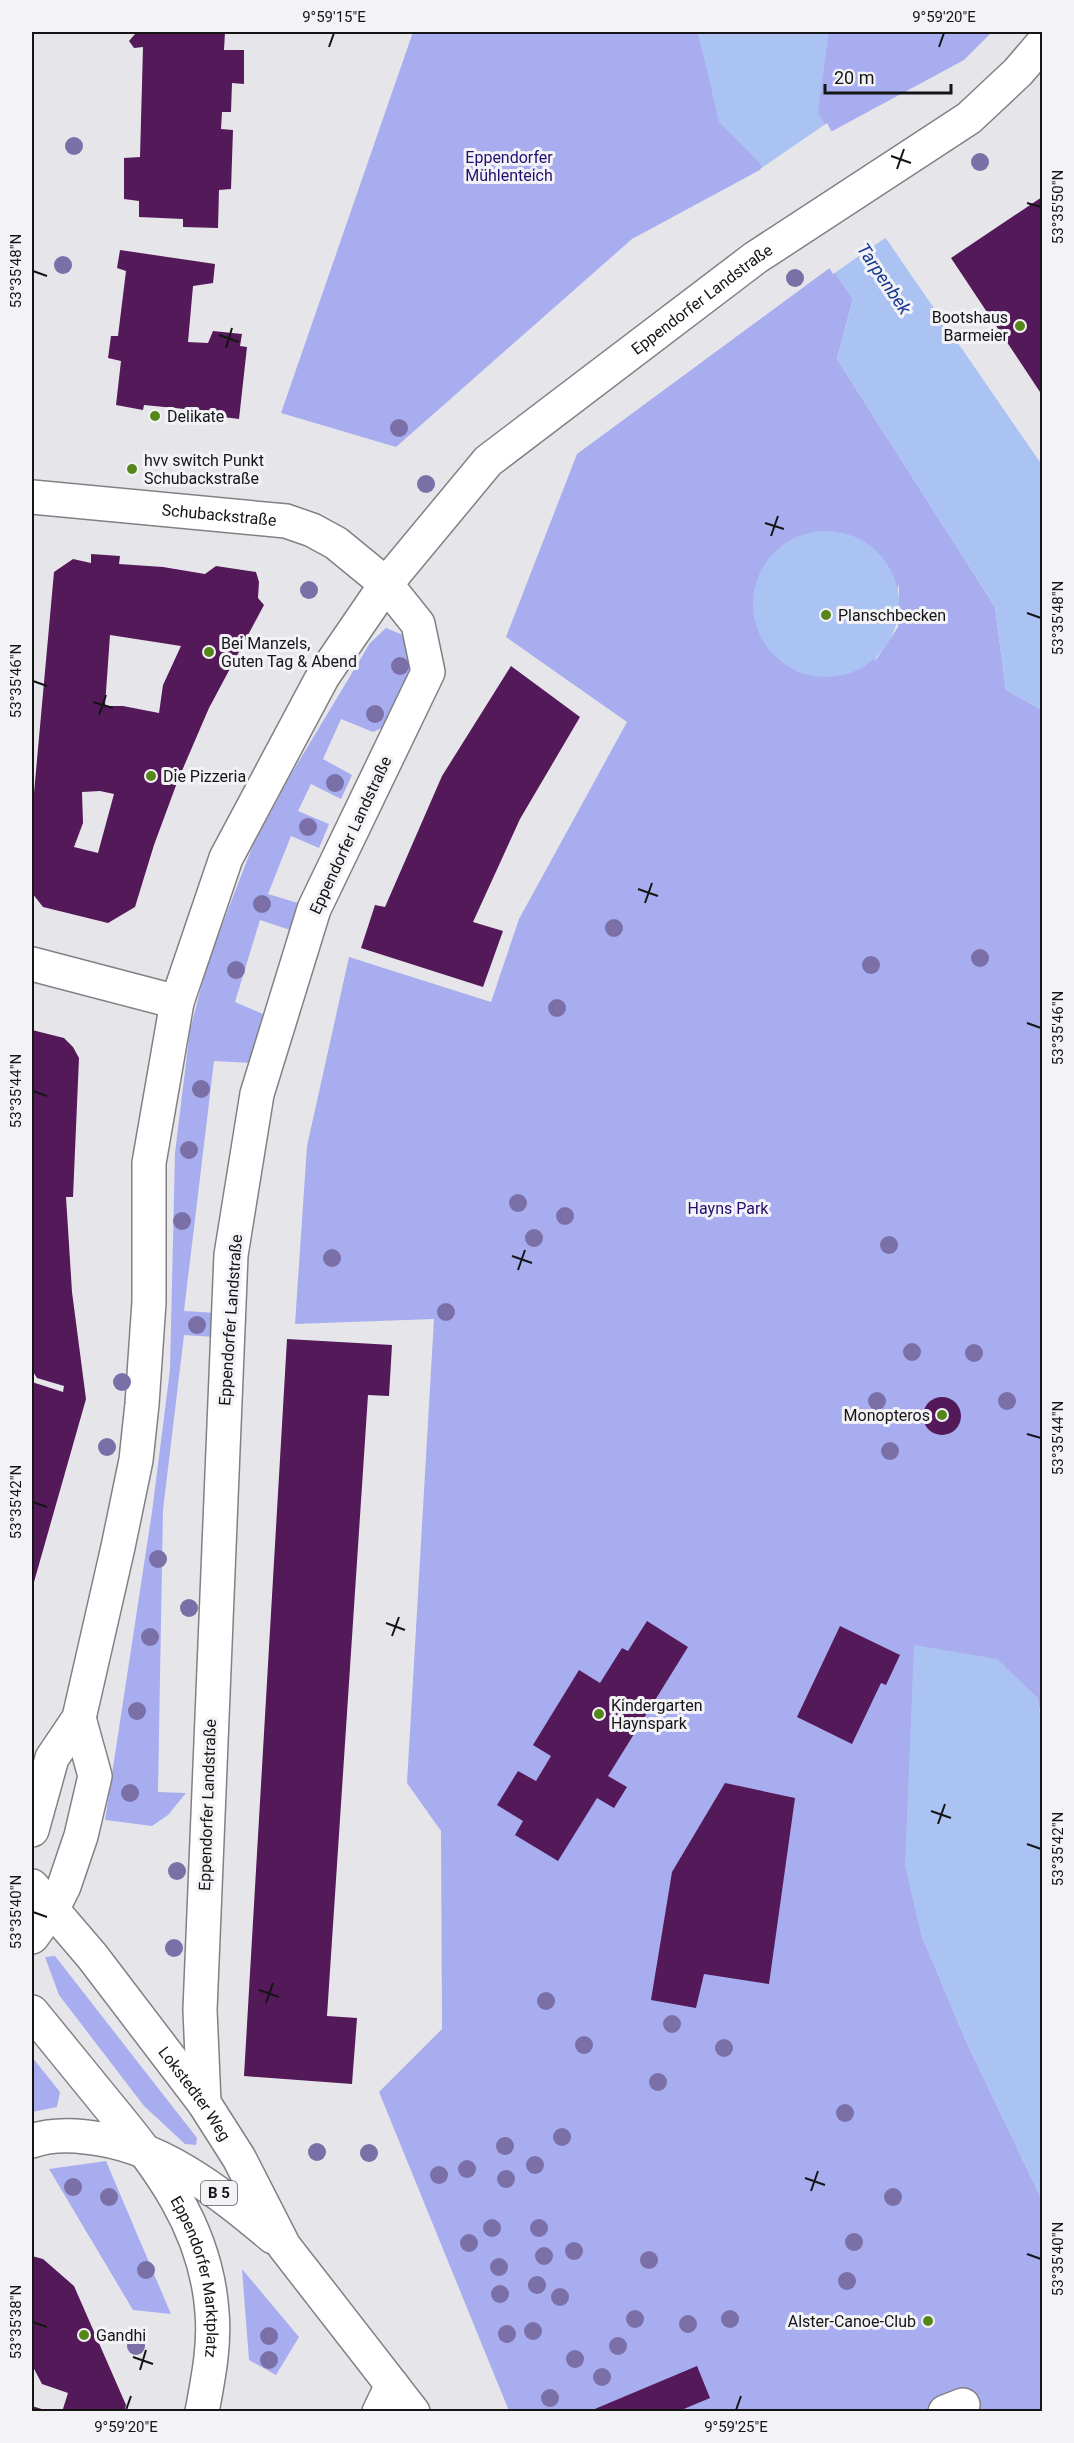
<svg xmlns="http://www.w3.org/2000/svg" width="1074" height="2443" font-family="Roboto,sans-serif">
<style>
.green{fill:#a8adf0;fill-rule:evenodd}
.water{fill:#abc3f3}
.pier{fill:#e6e6ea}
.building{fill:#541959;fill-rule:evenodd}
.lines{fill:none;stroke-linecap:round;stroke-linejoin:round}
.minor-casing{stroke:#818185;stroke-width:36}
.major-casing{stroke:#818185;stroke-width:36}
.minor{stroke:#fff;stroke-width:33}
.major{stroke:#fff;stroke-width:33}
.tree{fill:#7b6fa7}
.ticks{fill:none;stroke:#151516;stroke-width:2}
.poi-dot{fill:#558619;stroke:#f3f3f7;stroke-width:2}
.labels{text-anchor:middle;stroke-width:6;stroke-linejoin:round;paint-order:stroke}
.shield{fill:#f3f3f7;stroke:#58585a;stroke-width:1.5}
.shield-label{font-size:15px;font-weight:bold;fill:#151516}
.park-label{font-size:16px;fill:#230d70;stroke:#f3f3f7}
.street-label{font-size:16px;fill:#151516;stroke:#f3f3f7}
.poi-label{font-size:16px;fill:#151516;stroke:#f3f3f7;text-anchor:start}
.water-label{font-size:18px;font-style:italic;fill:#153991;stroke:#f3f3f7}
.neatline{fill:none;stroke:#151516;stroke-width:2}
.ticks-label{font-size:15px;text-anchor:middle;fill:#151516}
</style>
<rect width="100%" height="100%" fill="#e6e6ea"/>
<g class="green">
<polygon points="413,32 698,32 713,90 813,32 992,32 964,60 632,239 396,447 281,413"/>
<path d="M831 267 853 299 837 359 995 607 1006 690 1042 710V1723L1037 1697 921 1934 967 2043 1042 2200V2411H509L379 2092 442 2029 441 1831 407 1783 434 1319 295 1324 307 1146 349 957 491 1002 519 919 627 722 506 637 577 454ZM899 584 898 627 875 661Z"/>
<polygon points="386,628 408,637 413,669 386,726 373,732 341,719 323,759 352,775 341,799 311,784 298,811 329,824 319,848 291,836 268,894 298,903 290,930 260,920 235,1002 263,1014 251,1063 214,1061 184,1311 217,1313 215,1337 184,1335 163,1510 158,1792 186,1793 168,1815 152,1826 105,1820 152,1512 170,1370 175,1153 190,1030 208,961 253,845 290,776 370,643"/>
<polygon points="55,1956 197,2138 196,2145 185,2144 144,2106 59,1995 45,1957"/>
<polygon points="32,2057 60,2092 57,2107 32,2112"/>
<polygon points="106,2161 171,2314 133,2310 49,2169"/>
<polygon points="242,2269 299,2337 276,2375 249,2360"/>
</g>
<g class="water">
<polygon points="698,32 829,32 818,112 885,237 1042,465 1042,710 1006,690 995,607 837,359 853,299 831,267 840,261 755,158 719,122"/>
<circle cx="826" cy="604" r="73"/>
<polygon points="914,1645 997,1659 1037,1697 1042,1724 1042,2200 967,2043 921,1934 905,1866"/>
</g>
<polygon class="pier" points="827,123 888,236 833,274 828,266 836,260 760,169"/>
<g class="building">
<polygon points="132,32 225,32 224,50 244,50 244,84 232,83 231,112 222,112 221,129 233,130 231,189 219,190 218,228 183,227 183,219 139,217 139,201 124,199 124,158 140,157 143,47 134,48 129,41 135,34"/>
<polygon points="1042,197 1042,395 951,258"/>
<polygon points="120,250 215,264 213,283 193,286 188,342 208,343 213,331 242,334 240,346 247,347 239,419 215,416 215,412 144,405 143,410 116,405 121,361 108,358 111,336 118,336 126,271 117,268"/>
<path d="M91 554 120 556 119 564 163 567 205 574 216 566 256 572 259 582 258 598 264 605 209 708 178 780 154 845 135 907 108 923 43 907 32 893V815L54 572 73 559 91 563ZM110 635 181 646 163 685 159 713 123 706H105ZM100 791 114 794 98 853 74 847 83 823 82 792Z"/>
<polygon points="511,666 580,717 520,819 473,922 503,931 483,987 361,948 375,905 385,907 442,776"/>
<polygon points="32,1030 64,1038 73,1047 79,1058 73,1197 66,1197 72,1292 86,1399 32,1589 32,1382 63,1392 64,1386 37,1378 32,1370"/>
<polygon points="287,1339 392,1345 389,1396 368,1395 327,2016 357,2018 352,2084 244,2076"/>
<circle cx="942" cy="1416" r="19"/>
<polygon points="647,1621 688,1647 608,1776 627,1787 614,1808 597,1798 558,1861 515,1835 523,1821 497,1805 518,1771 536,1781 551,1756 533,1745 579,1670 600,1683 622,1648 628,1651"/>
<polygon points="840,1626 900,1655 886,1685 881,1683 852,1744 797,1717"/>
<polygon points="725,1783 795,1798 769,1984 704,1974 696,2008 651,2000 672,1872"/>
<polygon points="32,2256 43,2259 74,2286 126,2405 124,2412 62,2412 68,2393 42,2384 32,2365"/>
<polygon points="697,2366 710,2398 679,2411 590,2411"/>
<polygon points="32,2406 48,2411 48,2412 32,2412"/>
</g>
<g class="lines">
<g class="minor-casing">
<g id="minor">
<path id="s1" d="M32 497 286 521 312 530 336 543 386 584 418 624 428 672 314 909 257 1094 231 1255 200 2010 204 2103"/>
<polyline points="32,964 177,1002"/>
<path id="s2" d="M32 1830 52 1758 79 1718 118 1547 136 1460 142 1404 149 1302V1163L177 1002 226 858 323 676 386 584 488 461 755 258 969 118 1018 72 1042 44"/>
<polyline points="32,1937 53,1908 64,1886 81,1836 95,1776 79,1718"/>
<polyline points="379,2412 392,2385"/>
<polyline points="945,2412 963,2405"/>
</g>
</g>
<g class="major-casing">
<g id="major">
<path id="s3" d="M32 1886 92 1956 204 2103 239 2158 284 2246 413 2412"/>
<path id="s4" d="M32 2012C57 2043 82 2073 107 2104 159 2167 206 2227 212 2312 215 2346 208 2379 202 2412"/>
<path d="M32 2141C49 2135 68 2135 86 2137 160 2144 218 2191 273 2237"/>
</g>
</g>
<use href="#minor" class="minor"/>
<use href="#major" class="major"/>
</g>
<g class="tree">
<circle cx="74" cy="146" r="9"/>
<circle cx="980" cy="162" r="9"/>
<circle cx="63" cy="265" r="9"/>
<circle cx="795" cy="278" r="9"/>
<circle cx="399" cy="428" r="9"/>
<circle cx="426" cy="484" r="9"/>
<circle cx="309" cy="590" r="9"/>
<circle cx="400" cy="666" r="9"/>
<circle cx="375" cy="714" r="9"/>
<circle cx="335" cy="783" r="9"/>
<circle cx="308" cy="827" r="9"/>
<circle cx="262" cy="904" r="9"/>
<circle cx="614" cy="928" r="9"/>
<circle cx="980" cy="958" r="9"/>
<circle cx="871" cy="965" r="9"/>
<circle cx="236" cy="970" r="9"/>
<circle cx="557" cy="1008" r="9"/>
<circle cx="201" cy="1089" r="9"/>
<circle cx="189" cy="1150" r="9"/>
<circle cx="518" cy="1203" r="9"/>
<circle cx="565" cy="1216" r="9"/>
<circle cx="182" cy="1221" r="9"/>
<circle cx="534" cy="1238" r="9"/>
<circle cx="889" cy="1245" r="9"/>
<circle cx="332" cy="1258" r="9"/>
<circle cx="446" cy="1312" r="9"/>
<circle cx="197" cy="1325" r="9"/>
<circle cx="912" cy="1352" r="9"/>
<circle cx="974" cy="1353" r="9"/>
<circle cx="122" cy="1382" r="9"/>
<circle cx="877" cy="1401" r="9"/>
<circle cx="1007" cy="1401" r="9"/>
<circle cx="107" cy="1447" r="9"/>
<circle cx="890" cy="1451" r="9"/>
<circle cx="158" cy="1559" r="9"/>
<circle cx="189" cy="1608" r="9"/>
<circle cx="150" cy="1637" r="9"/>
<circle cx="137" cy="1711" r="9"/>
<circle cx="130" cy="1793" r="9"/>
<circle cx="177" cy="1871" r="9"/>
<circle cx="174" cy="1948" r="9"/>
<circle cx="546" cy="2001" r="9"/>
<circle cx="672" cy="2024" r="9"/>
<circle cx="584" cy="2045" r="9"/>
<circle cx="724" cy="2048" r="9"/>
<circle cx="658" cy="2082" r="9"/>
<circle cx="845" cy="2113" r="9"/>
<circle cx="562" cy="2137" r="9"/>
<circle cx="505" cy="2146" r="9"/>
<circle cx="317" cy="2152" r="9"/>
<circle cx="369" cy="2153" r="9"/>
<circle cx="535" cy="2165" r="9"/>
<circle cx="467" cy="2169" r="9"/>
<circle cx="439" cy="2175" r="9"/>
<circle cx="506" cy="2179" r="9"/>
<circle cx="73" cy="2187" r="9"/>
<circle cx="109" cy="2197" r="9"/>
<circle cx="893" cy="2197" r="9"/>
<circle cx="492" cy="2228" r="9"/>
<circle cx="539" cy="2228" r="9"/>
<circle cx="854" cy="2242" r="9"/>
<circle cx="469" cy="2243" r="9"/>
<circle cx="574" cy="2251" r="9"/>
<circle cx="544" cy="2256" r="9"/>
<circle cx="649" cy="2260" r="9"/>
<circle cx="499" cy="2267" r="9"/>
<circle cx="146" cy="2270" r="9"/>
<circle cx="847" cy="2281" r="9"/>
<circle cx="537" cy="2285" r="9"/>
<circle cx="500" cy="2294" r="9"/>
<circle cx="560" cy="2297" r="9"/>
<circle cx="635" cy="2319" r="9"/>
<circle cx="730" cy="2319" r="9"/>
<circle cx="688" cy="2324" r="9"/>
<circle cx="533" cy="2331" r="9"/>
<circle cx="507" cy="2334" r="9"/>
<circle cx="269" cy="2336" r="9"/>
<circle cx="136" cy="2346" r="9"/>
<circle cx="618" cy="2346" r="9"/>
<circle cx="575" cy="2359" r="9"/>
<circle cx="269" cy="2360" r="9"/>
<circle cx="602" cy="2377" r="9"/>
<circle cx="550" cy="2398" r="9"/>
</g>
<path class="ticks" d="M329 47 334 33M939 47 944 33M891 156 911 163M897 169 904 149M1027 203 1041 207M33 271 47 276M219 335 239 342M226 348 232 328M765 523 784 529M771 536 778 516M1027 613 1041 618M33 681 47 686M93 702 113 708M99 715 106 695M638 889 658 896M645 903 652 883M1027 1023 1041 1028M33 1091 47 1096M512 1256 532 1263M518 1270 525 1250M1027 1434 1041 1438M33 1502 47 1507M386 1623 405 1630M392 1636 399 1617M931 1811 951 1818M938 1824 945 1804M1027 1844 1041 1849M33 1912 47 1917M259 1990 279 1997M266 2003 273 1983M805 2178 825 2185M811 2191 818 2171M1027 2254 1041 2259M33 2322 47 2327M133 2357 153 2364M140 2370 146 2350M126 2410 131 2396M736 2410 741 2396"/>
<g class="poi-dot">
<circle cx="1020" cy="326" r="6"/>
<circle cx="155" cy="416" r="6"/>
<circle cx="132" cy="469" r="6"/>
<circle cx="826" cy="615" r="6"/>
<circle cx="209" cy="652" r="6"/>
<circle cx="151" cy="776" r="6"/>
<circle cx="942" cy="1415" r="6"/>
<circle cx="599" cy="1714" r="6"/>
<circle cx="928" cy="2321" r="6"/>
<circle cx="84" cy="2335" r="6"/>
</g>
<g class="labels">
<rect class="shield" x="201" y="2181" width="36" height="24" rx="4.5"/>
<g class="shield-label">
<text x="219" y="2198">B 5</text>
</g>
<g class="park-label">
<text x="509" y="163">Eppendorfer<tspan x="509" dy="18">Mühlenteich</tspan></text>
<text x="728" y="1214">Hayns Park</text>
</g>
<g class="street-label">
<text dy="6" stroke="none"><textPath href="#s2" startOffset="1746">Eppendorfer Landstraße</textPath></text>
<text dy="6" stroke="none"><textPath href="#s1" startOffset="188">Schubackstraße</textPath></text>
<text transform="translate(350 835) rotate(-65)" y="6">Eppendorfer Landstraße</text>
<text transform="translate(230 1320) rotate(-86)" y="6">Eppendorfer Landstraße</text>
<text transform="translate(207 1805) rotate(-88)" y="6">Eppendorfer Landstraße</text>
<text dy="6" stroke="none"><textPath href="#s3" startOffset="264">Lokstedter Weg</textPath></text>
<text dy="6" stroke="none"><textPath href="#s4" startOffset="318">Eppendorfer Marktplatz</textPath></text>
</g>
<g class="poi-label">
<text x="1008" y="323" text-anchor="end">Bootshaus<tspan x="1008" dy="18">Barmeier</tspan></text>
<text x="167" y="422">Delikate</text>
<text x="144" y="466">hvv switch Punkt<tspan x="144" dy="18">Schubackstraße</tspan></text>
<text x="838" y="621">Planschbecken</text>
<text x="221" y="649">Bei Manzels,<tspan x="221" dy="18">Guten Tag &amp; Abend</tspan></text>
<text x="163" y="782">Die Pizzeria</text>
<text x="930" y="1421" text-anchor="end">Monopteros</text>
<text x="611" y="1711">Kindergarten<tspan x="611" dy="18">Haynspark</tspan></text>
<text x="916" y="2327" text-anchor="end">Alster-Canoe-Club</text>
<text x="96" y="2341">Gandhi</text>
</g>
<g class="water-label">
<text transform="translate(884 279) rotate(56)" y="6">Tarpenbek</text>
</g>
</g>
<rect width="1074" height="2443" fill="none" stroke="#f3f3f7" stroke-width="66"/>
<path d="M825 84v9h126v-9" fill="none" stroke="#151516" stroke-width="3"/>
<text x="834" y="84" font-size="18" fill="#151516" stroke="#f3f3f7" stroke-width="4.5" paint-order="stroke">20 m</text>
<rect x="33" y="33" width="1008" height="2377" class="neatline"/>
<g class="ticks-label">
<text x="334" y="22">9°59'15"E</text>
<text x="944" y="22">9°59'20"E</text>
<text transform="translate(1058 207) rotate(-90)" y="5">53°35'50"N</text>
<text transform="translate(16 271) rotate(-90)" y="5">53°35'48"N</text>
<text transform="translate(1058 618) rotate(-90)" y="5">53°35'48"N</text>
<text transform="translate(16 681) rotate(-90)" y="5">53°35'46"N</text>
<text transform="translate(1058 1028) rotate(-90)" y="5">53°35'46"N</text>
<text transform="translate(16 1091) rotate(-90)" y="5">53°35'44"N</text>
<text transform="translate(1058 1438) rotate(-90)" y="5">53°35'44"N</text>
<text transform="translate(16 1502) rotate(-90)" y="5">53°35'42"N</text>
<text transform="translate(1058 1849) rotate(-90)" y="5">53°35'42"N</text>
<text transform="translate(16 1912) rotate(-90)" y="5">53°35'40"N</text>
<text transform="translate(1058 2259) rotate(-90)" y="5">53°35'40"N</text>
<text transform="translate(16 2322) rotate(-90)" y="5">53°35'38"N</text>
<text x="126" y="2432">9°59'20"E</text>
<text x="736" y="2432">9°59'25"E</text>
</g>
</svg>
